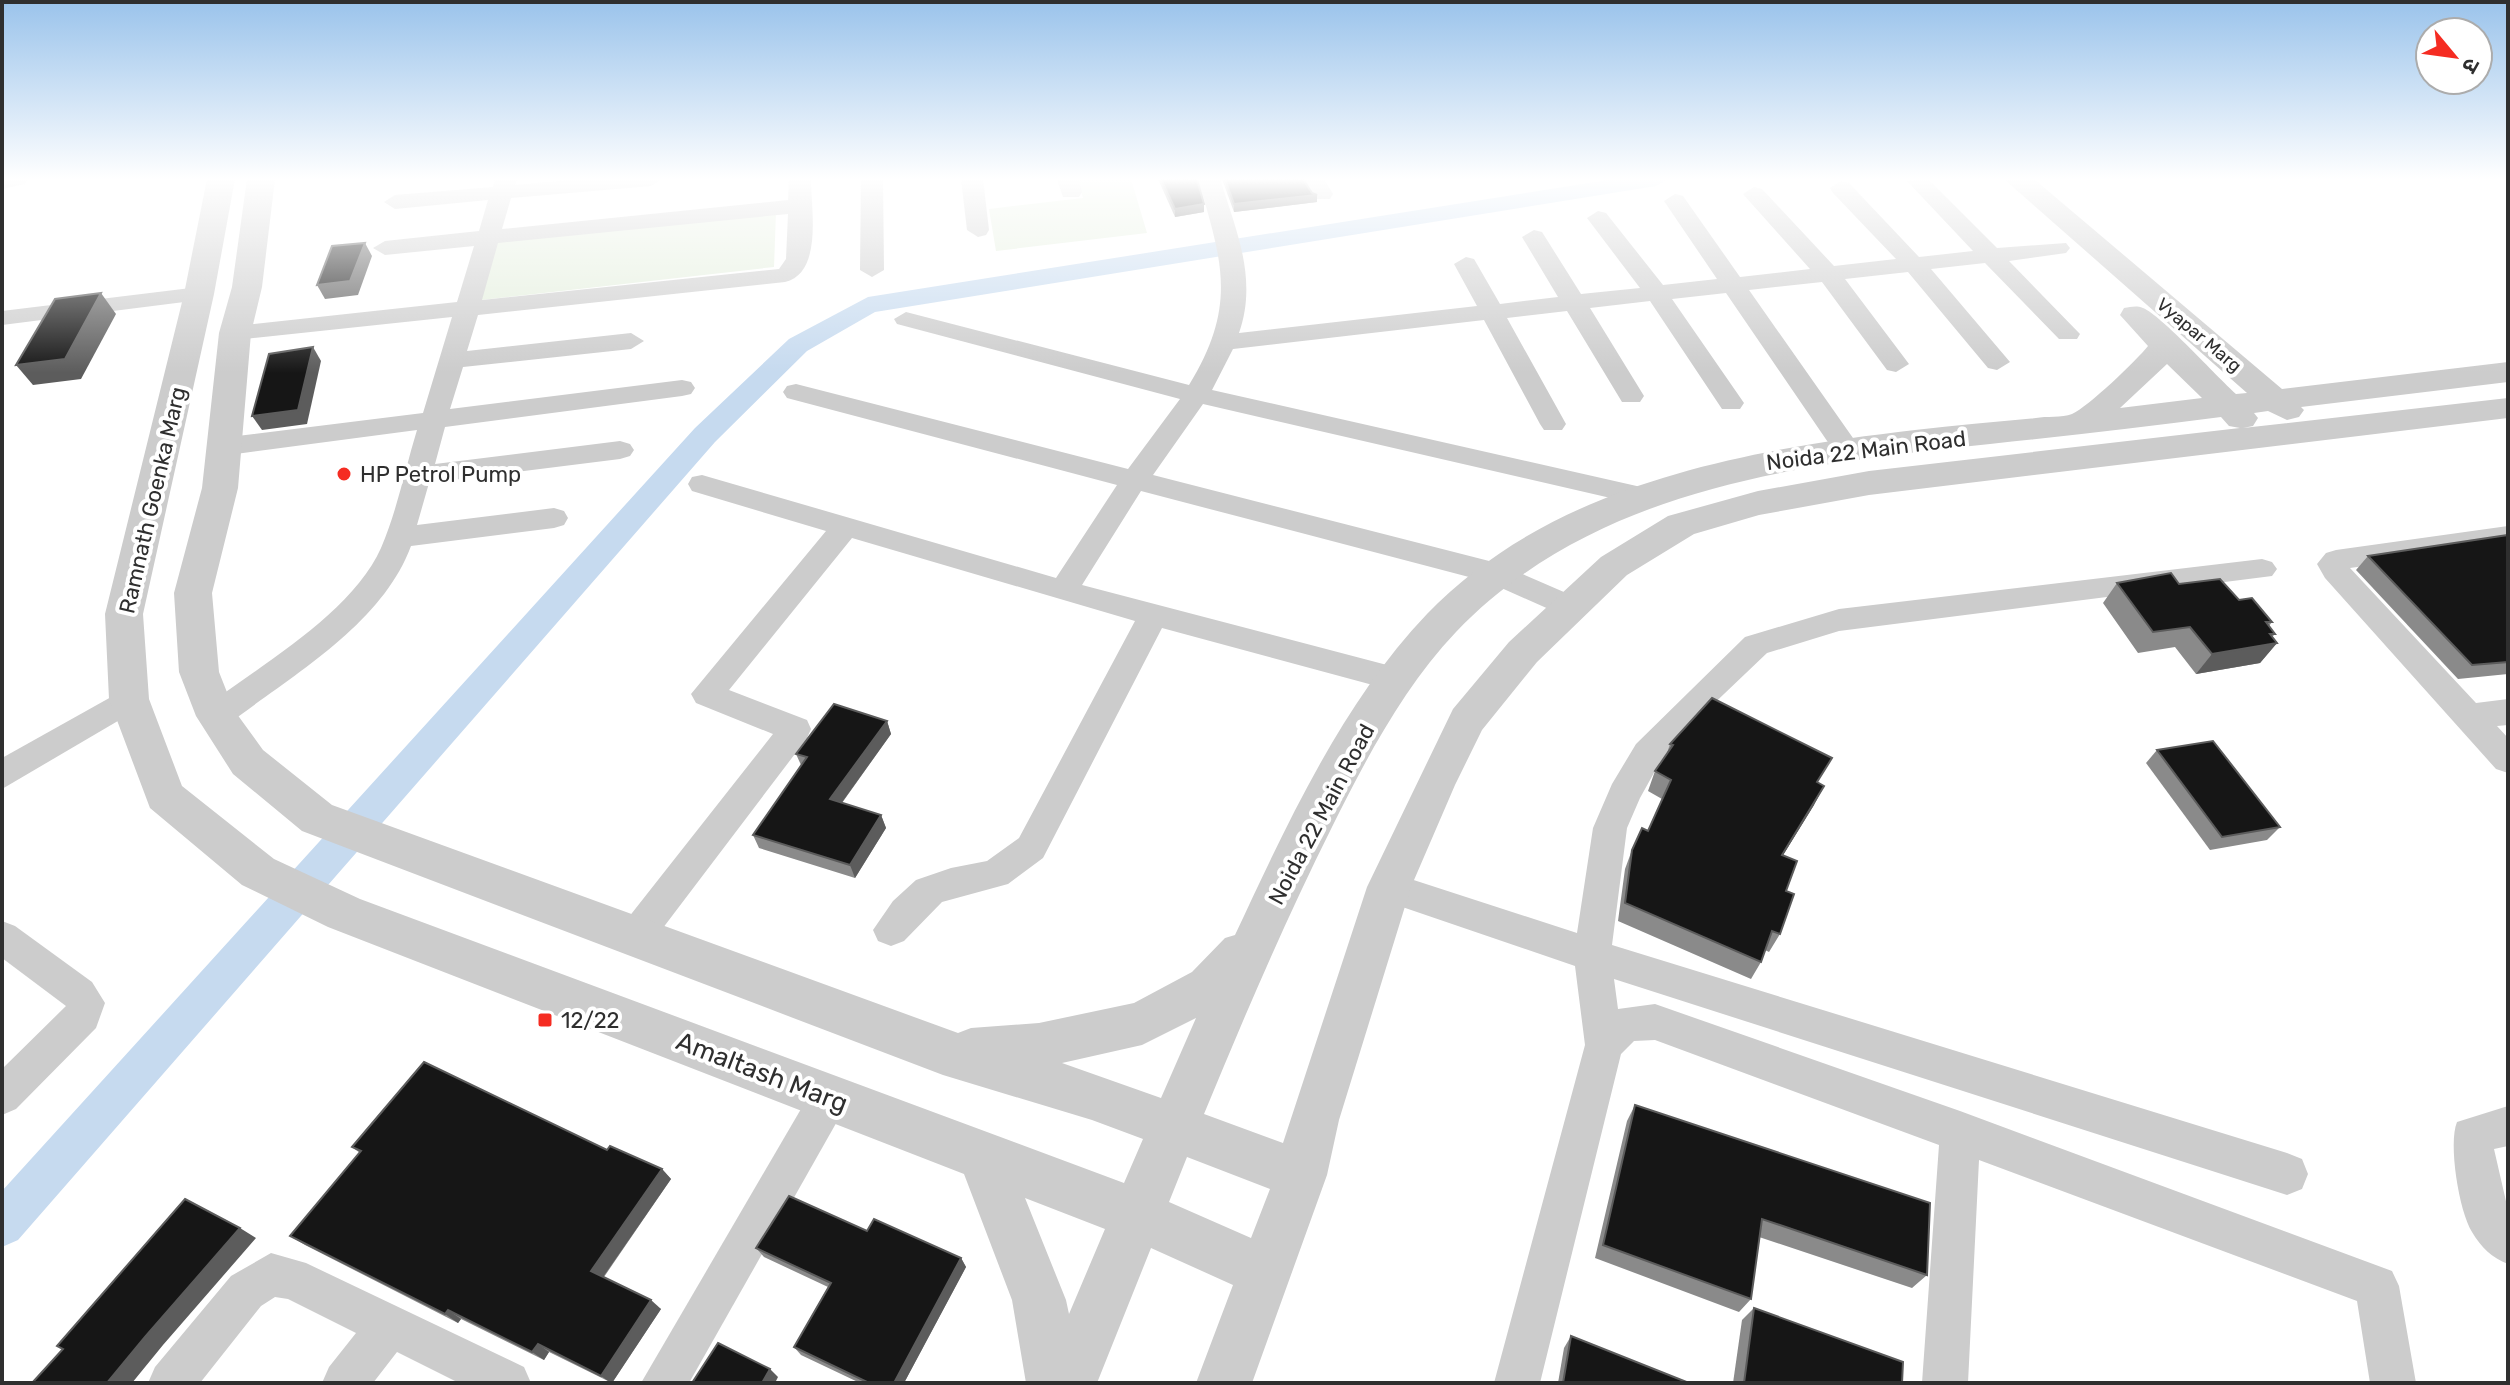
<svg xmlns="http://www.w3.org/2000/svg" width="2510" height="1385" font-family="Rubik,'Noto Sans Devanagari',sans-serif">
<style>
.green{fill:#e3eedc}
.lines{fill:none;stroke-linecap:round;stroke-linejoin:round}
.canal{fill:#c6daef;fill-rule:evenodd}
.minor{fill:#ccc;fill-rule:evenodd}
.tertiary{fill:#ccc;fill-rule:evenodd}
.wall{fill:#8a8a8a}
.shaded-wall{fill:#5c5c5c}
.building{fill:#161616;stroke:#5c5c5c;stroke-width:2}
.poi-dot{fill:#f52c22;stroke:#fff;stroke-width:3}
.labels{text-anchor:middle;stroke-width:8;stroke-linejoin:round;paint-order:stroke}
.far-street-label{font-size:18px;fill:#2f2f2f;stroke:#fff}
.street-label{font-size:22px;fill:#2f2f2f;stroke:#fff}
.poi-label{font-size:22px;fill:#2f2f2f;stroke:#fff;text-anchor:start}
.near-street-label{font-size:26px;fill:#2f2f2f;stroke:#fff}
</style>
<rect width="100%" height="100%" fill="#fff"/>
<g class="green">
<polygon points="1078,179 1131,179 1147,233 996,251 989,209 1083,198"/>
<polygon points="776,212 774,267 481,300 497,241"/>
</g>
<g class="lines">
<polygon class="canal" points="1614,179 1668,179 1656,186 875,312 807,351 715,442 18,1240 2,1247 2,1191 695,428 789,339 868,297"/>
<g class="minor">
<polygon points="2,179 28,179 25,184 2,189"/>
<path d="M495 179H517L515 185 581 179H662L651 186 511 198 502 229 788 200 789 179H811C811 209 823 273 785 282L478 315 467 351 631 333 644 341 631 349 463 367 450 409 682 380 691 382 695 388 691 394 682 396 445 427 435 464 620 441 630 444 634 450 630 456 620 459 429 483 417 525 554 508 564 511 568 518 564 525 554 528 411 546C382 625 291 676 227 725L216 729 205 725 200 716 205 707C261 665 352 613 381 548 397 511 405 469 417 430L221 456 211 453 207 447 211 441 221 438 423 413 452 317 235 340 223 333 235 326 457 302 474 246 385 255 373 248 385 241 479 231 488 200 395 209 384 202 395 195 493 187ZM788 214 786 259 779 269 482 300 498 243Z"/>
<polygon points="861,179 883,179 884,270 872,277 860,270"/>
<polygon points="961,179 983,179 989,230 986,235 978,237 967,230"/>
<polygon points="1057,179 1079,179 1082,192 1079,197 1063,197"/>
<path d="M1198 179H1220C1236 230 1258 279 1239 333L1477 306 1454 264 1466 257 1474 259 1500 304 1558 297 1522 237 1534 230 1542 232 1581 294 1640 288 1587 218 1598 211 1606 213 1663 285 1717 279 1664 201 1675 194 1683 196 1740 277 1810 269 1743 194 1754 187 1762 189 1834 266 1896 259 1833 193 1830 188 1841 181 1849 183 1919 257 1973 251 1907 181 1928 179 1997 248 2066 243 2070 248 2066 253 2009 261 2080 334 2077 339H2059L1985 263 1931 269 2010 362 1997 370 1988 368 1908 272 1845 279 1909 364 1896 372 1887 370 1822 282 1749 290 1860 448 1856 454H1836L1726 293 1672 299 1744 403 1740 409H1722L1650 301 1590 308 1644 396 1640 402H1622L1567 311 1507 318 1566 424 1562 430H1544L1540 424 1484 320 1233 349 1212 390 1641 487 1651 489 1655 496 1651 503 1641 505 1203 404 1153 475 1497 563 1580 599 1584 607 1580 615 1569 618 1488 582 1141 491 1082 585 1406 670 1411 679 1406 688 1395 691 1162 628 1043 858 1008 884 942 902 904 941 891 946 878 941 873 930 893 901 916 880 951 868 987 861 1019 838 1135 621 852 538 729 690 807 720 811 729 807 738 647 949 634 954 621 949 616 938 621 927 773 734 696 703 691 694 826 531 692 491 688 484 692 477 702 475 1056 578 1117 485 787 398 783 392 787 386 796 384 1128 469 1180 399 897 324 894 319 906 312 1189 385C1238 305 1222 261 1198 179Z"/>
<polygon points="1302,179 1324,179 1333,194 1330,199 1314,199"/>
<polygon points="199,287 208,289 211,294 208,299 2,325 2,311"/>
<polygon points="2508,526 2508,546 2350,568 2476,703 2508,699 2508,725 2497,726 2508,738 2508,773 2496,769 2325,578 2317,564 2326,553 2336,550"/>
<polygon points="2262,559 2272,562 2277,569 2272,576 1839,631 1767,653 1703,714 1660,762 1640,798 1627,828 1612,945 2287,1153 2302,1159 2308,1174 2302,1189 2287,1195 1614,979 1618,1009 1655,1004 1960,1111 2392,1271 2399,1286 2416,1383 2370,1383 2357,1301 1979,1160 1968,1383 1922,1383 1939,1145 1655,1040 1634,1041 1621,1054 1540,1383 1494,1383 1585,1045 1575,966 1376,898 1371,887 1376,876 1389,872 1577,933 1593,828 1612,784 1636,744 1745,637 1839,609"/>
<polygon points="129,687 140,690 145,699 140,708 2,789 2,758"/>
<polygon points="2,921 15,926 92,982 105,1003 96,1028 16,1109 2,1115 2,1069 66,1006 2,958"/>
<polygon points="829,1079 843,1085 849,1098 843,1111 689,1383 641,1383 815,1085"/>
<path d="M2508 1106V1146L2494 1149 2508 1210V1264C2492 1258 2481 1247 2472 1232 2459 1211 2448 1143 2457 1122Z"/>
<polygon points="271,1253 306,1263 524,1367 531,1383 459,1383 397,1352 373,1383 322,1383 329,1367 356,1333 288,1299 275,1297 261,1306 200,1383 148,1383 155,1367 231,1276"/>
</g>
<path class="tertiary" d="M207 179H235L214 294 143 614 149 699 182 786 274 859 360 899 1124 1183 1143 1139 1092 1120 943 1075 302 831 233 774 196 716 179 672 174 593 202 488 219 333 232 287 247 179H275L262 287 251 333 238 488 212 593 219 672 234 710 263 750 332 805 958 1033 971 1028 1039 1023 1134 1003 1192 972 1225 938 1235 935C1287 824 1342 703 1427 614 1552 484 1744 450 1915 430 1955 425 1996 422 2036 418 2046 416 2062 418 2072 414 2088 407 2137 360 2148 346L2120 315 2124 308C2131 307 2136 305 2143 308 2161 315 2217 377 2236 394L2247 393 2004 179H2034L2282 389 2508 362V382L2301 407 2304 410 2299 417 2287 420 2268 411 2254 413 2258 418 2253 426 2243 428 2508 398V418L1869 495 1759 515 1694 534 1627 575 1537 662 1482 730 1455 785 1411 887 1339 1120 1327 1175 1252 1383H1196L1233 1285 1151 1248 1097 1383H1026L1012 1300 964 1174 328 927 242 885 150 808 109 699 105 614 184 294ZM2167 364 2202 398 2120 408ZM2221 417 2229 426 2240 428 1869 471 1758 491 1668 516 1601 557 1509 642 1453 709 1367 887 1283 1143 1204 1114C1244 1017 1285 921 1332 827 1366 759 1403 688 1456 632 1595 487 1801 464 1990 444 2067 436 2144 427 2221 417ZM1196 1018 1161 1098 1062 1063 1142 1045ZM1187 1157 1270 1189 1251 1238 1169 1202ZM1025 1198 1105 1229 1069 1314 1066 1300Z"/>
</g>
<g class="wall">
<polygon points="1158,179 1197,179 1204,212 1175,217"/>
<polygon points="1222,179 1303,179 1317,202 1234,212"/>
<polygon points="2508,535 2508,674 2458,679 2356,570 2368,556"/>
<polygon points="2117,583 2179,584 2239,600 2272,622 2269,626 2275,634 2272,637 2277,643 2260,663 2196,674 2175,647 2138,653 2103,603"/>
<polygon points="887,721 891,734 842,803 881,815 886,828 855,878 759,848 753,835 801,765 796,754"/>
<polygon points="1670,744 1818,783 1814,805 1783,855 1786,891 1780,934 1769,952 1765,950 1761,962 1751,979 1618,921 1625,869 1632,850 1648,831 1662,799 1648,791 1655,771 1666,756"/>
<polygon points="2157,750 2280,827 2267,840 2210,850 2146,763"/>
<polygon points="1635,1105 1927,1275 1912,1288 1759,1237 1751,1299 1739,1312 1595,1258 1627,1121"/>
<polygon points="352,1147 607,1150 662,1169 671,1179 604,1277 661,1309 612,1383 549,1352 544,1360 461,1319 458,1323 305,1245 290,1236 360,1153"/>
<polygon points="867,1231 961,1258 966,1267 904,1383 860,1383 801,1355 794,1347 828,1287 764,1257 756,1248"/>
<polygon points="1754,1308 1902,1383 1733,1383 1742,1320"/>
<polygon points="1571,1336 1689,1383 1558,1383 1564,1348"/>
</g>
<g class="shaded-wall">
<polygon points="1317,195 1317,202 1234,212 1234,204"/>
<polygon points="1204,204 1204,212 1175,217 1175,209"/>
<polygon points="365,243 372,256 358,295 325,299 317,285"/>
<polygon points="101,293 116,314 81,379 33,385 16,365"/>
<polygon points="313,347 321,361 307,424 262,430 252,416"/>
<polygon points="2277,643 2260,663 2196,674 2212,654"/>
<polygon points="887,721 891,734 835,812 830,799"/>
<polygon points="1824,786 1814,805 1772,873 1782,855"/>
<polygon points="881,815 886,828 855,878 850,865"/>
<polygon points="662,1169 671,1179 601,1280 591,1271"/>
<polygon points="240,1228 256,1238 163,1345 132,1383 107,1383 145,1337"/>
<polygon points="961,1258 966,1267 904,1383 894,1383"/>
<polygon points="651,1300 661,1309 612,1383 611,1383 601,1376"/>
<polygon points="448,1310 461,1319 458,1323 445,1314"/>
<polygon points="538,1344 549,1352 544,1360 532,1352"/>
<polygon points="770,1369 778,1377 775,1383 762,1383"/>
</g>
<g class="building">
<polygon points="1161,179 1197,179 1204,204 1175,209"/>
<polygon points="1225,179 1303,179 1312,193 1317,195 1234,204"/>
<polygon points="365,243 350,281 317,285 332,246"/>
<polygon points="101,293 65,359 16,365 55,299"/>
<polygon points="313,347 298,410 252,416 269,354"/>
<polygon points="2508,535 2508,662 2472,665 2368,556"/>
<polygon points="2171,573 2179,584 2220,579 2239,600 2252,598 2272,622 2266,622 2275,634 2270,634 2277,643 2212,654 2190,627 2153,632 2117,583"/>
<polygon points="1712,698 1832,758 1817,782 1824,786 1782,855 1797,861 1786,891 1794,894 1780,934 1772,931 1761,962 1625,903 1632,850 1642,828 1648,831 1671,780 1655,771 1673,745 1670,744"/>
<polygon points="834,704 887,721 830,799 881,815 850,865 753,835 807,757 796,754"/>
<polygon points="2213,741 2280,827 2222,837 2157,750"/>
<polygon points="424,1062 607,1150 610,1146 662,1169 591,1271 651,1300 601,1376 538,1344 532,1352 448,1310 445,1314 290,1236 361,1151 352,1147"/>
<polygon points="1635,1105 1930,1203 1927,1275 1762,1219 1751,1299 1603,1245"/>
<polygon points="789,1196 867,1231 874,1219 961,1258 894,1383 869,1383 794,1347 831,1283 756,1248"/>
<polygon points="185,1199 240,1228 145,1337 107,1383 32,1383 63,1349 57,1346"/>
<polygon points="1754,1308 1903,1362 1902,1383 1744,1383"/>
<polygon points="1571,1336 1689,1383 1563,1383"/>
<polygon points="718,1343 770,1369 762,1383 692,1383"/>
</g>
<linearGradient id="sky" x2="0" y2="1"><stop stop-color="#9ac3eb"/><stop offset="0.48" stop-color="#fff"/><stop offset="1" stop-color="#fff" stop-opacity="0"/></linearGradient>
<rect width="2510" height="373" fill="url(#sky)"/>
<g class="poi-dot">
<circle cx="344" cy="474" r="8"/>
<rect x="537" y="1012" width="16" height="16" rx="4"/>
</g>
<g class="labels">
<g class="far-street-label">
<text transform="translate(2199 335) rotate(40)" y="6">Vyapar Marg</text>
</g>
<g class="street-label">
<text transform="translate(1866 450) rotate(-7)" y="8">Noida 22 Main Road</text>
<text transform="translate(152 500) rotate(-77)" y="8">Ramnath Goenka Marg</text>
<text transform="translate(1321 814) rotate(-62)" y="8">Noida 22 Main Road</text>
</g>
<g class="poi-label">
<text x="360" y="482">HP Petrol Pump</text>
<text x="561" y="1028">12/22</text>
</g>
<g class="near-street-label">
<text transform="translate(762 1072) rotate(21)" y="9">Amaltash Marg</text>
</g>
</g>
<rect width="2510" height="1385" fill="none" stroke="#2f2f2f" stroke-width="8"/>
<g transform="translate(2454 56) rotate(119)"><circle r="38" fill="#ffffff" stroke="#acacac" stroke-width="2"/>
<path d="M0-6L14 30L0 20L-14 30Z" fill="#f52c22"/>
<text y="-12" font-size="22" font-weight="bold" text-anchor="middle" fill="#2f2f2f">उ</text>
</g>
</svg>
